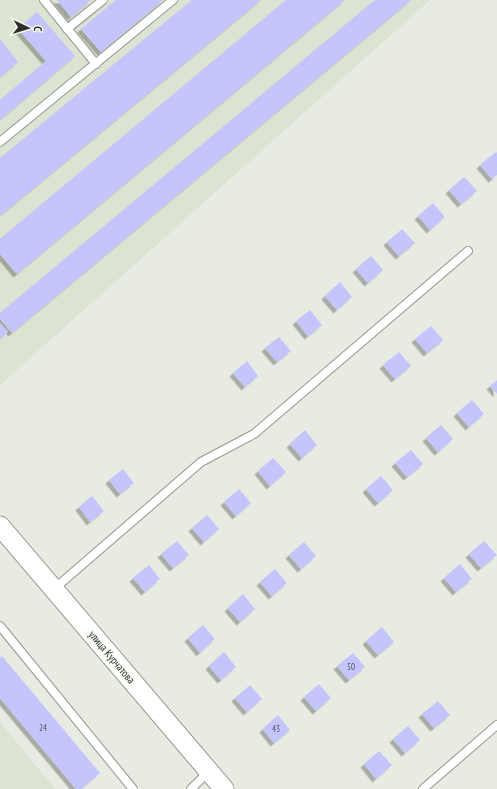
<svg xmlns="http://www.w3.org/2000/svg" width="497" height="789" font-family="'PT Sans Narrow',sans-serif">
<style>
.built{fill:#dce3d2}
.building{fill:#c3c5fc;filter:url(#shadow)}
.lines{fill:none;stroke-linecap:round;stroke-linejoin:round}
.service-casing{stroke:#93978e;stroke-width:10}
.tertiary-casing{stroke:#93978e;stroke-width:21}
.service{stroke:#fff;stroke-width:8}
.tertiary{stroke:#fff;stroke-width:19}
.labels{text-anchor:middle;stroke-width:3;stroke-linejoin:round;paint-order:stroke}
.number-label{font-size:9px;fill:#52545e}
.street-label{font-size:11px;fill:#2c2e2a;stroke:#f4f9ef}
</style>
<defs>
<filter id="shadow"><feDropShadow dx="-3.5" dy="3.5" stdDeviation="0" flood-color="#0004"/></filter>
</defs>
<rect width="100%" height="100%" fill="#e7ebe2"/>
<g class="built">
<polygon points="0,0 430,0 0,385"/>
<polygon points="0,722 55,789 0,789"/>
</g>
<g class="building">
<polygon points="57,0 91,0 71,17"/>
<polygon points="116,0 163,0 101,52 81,29"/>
<polygon points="192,0 261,0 0,216 0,158"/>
<polygon points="286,0 345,0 17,274 0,254 0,239"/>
<polygon points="375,0 411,0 12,333 0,319 0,313"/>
<polygon points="37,12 75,56 0,120 0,100 46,61 18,29"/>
<polygon points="0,39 18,62 0,77"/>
<polygon points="496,152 497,153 497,175 492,179 480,165"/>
<polygon points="464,177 477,191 461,204 449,190"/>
<polygon points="433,203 445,217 430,230 418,216"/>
<polygon points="402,229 415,243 399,256 387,242"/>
<polygon points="371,256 383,270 368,283 356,269"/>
<polygon points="340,282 352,297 337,310 325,296"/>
<polygon points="310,310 322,325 308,336 296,321"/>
<polygon points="0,323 8,332 0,339"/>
<polygon points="431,326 443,340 427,353 415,339"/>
<polygon points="279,337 291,351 277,362 265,348"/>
<polygon points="399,352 411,366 395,379 383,365"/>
<polygon points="247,361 258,376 245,387 233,373"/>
<polygon points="497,380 497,394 490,386"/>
<polygon points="472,400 484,414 469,427 457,413"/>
<polygon points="441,425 453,439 438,452 426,438"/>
<polygon points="305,430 317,445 302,458 290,444"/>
<polygon points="411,450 423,464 407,477 395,463"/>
<polygon points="273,458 286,472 270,486 258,471"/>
<polygon points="123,469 134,483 120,494 109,480"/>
<polygon points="381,476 393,490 378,503 366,489"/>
<polygon points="239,489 251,503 236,516 224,502"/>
<polygon points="92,496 104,511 90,522 79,507"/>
<polygon points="207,515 219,529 204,542 192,528"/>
<polygon points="177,541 189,555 173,568 161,554"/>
<polygon points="484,541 497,555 481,568 469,554"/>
<polygon points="304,542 316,556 301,569 289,555"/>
<polygon points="460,564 472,579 456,592 444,578"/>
<polygon points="149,565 160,579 145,592 133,578"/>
<polygon points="275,569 287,583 272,596 260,582"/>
<polygon points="243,594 255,609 240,622 228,608"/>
<polygon points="203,625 215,639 200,653 188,638"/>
<polygon points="382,627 394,642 378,655 366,641"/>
<polygon points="224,652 236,667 221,680 209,666"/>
<polygon points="353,653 365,667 349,680 337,666"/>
<polygon points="2,656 100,773 81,789 76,789 0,698 0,658"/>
<polygon points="319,684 331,698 316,711 304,697"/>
<polygon points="250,685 262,699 247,712 235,698"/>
<polygon points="438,701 450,715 434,728 422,714"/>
<polygon points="278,715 290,730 274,743 263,729"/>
<polygon points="408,726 420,740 405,753 393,739"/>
<polygon points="379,751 392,765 376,779 364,764"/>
</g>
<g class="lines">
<g class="service-casing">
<g id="service">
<polyline points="44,0 96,64"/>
<polyline points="67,29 103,0"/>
<polyline points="0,142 173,0"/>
<polyline points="54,589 201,462 254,434 468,251"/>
<polyline points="0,626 133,789"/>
<polyline points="191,789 209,771"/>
<polyline points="423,789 497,725"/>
</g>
</g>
<g class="tertiary-casing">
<polyline id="tertiary" points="0,526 224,789"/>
</g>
<use href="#service" class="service"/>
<use href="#tertiary" class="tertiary"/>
</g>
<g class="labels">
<g class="number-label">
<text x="351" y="670">50</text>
<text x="43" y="731">24</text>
<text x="276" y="732">43</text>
</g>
<g class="street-label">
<text transform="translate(112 657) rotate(50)" y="4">улица Курчатова</text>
</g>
</g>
<g transform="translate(28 28) rotate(94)" stroke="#f4f9ef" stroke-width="3" paint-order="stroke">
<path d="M0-3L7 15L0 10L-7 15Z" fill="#2c2e2a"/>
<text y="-6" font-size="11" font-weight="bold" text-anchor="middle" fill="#2c2e2a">С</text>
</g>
</svg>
